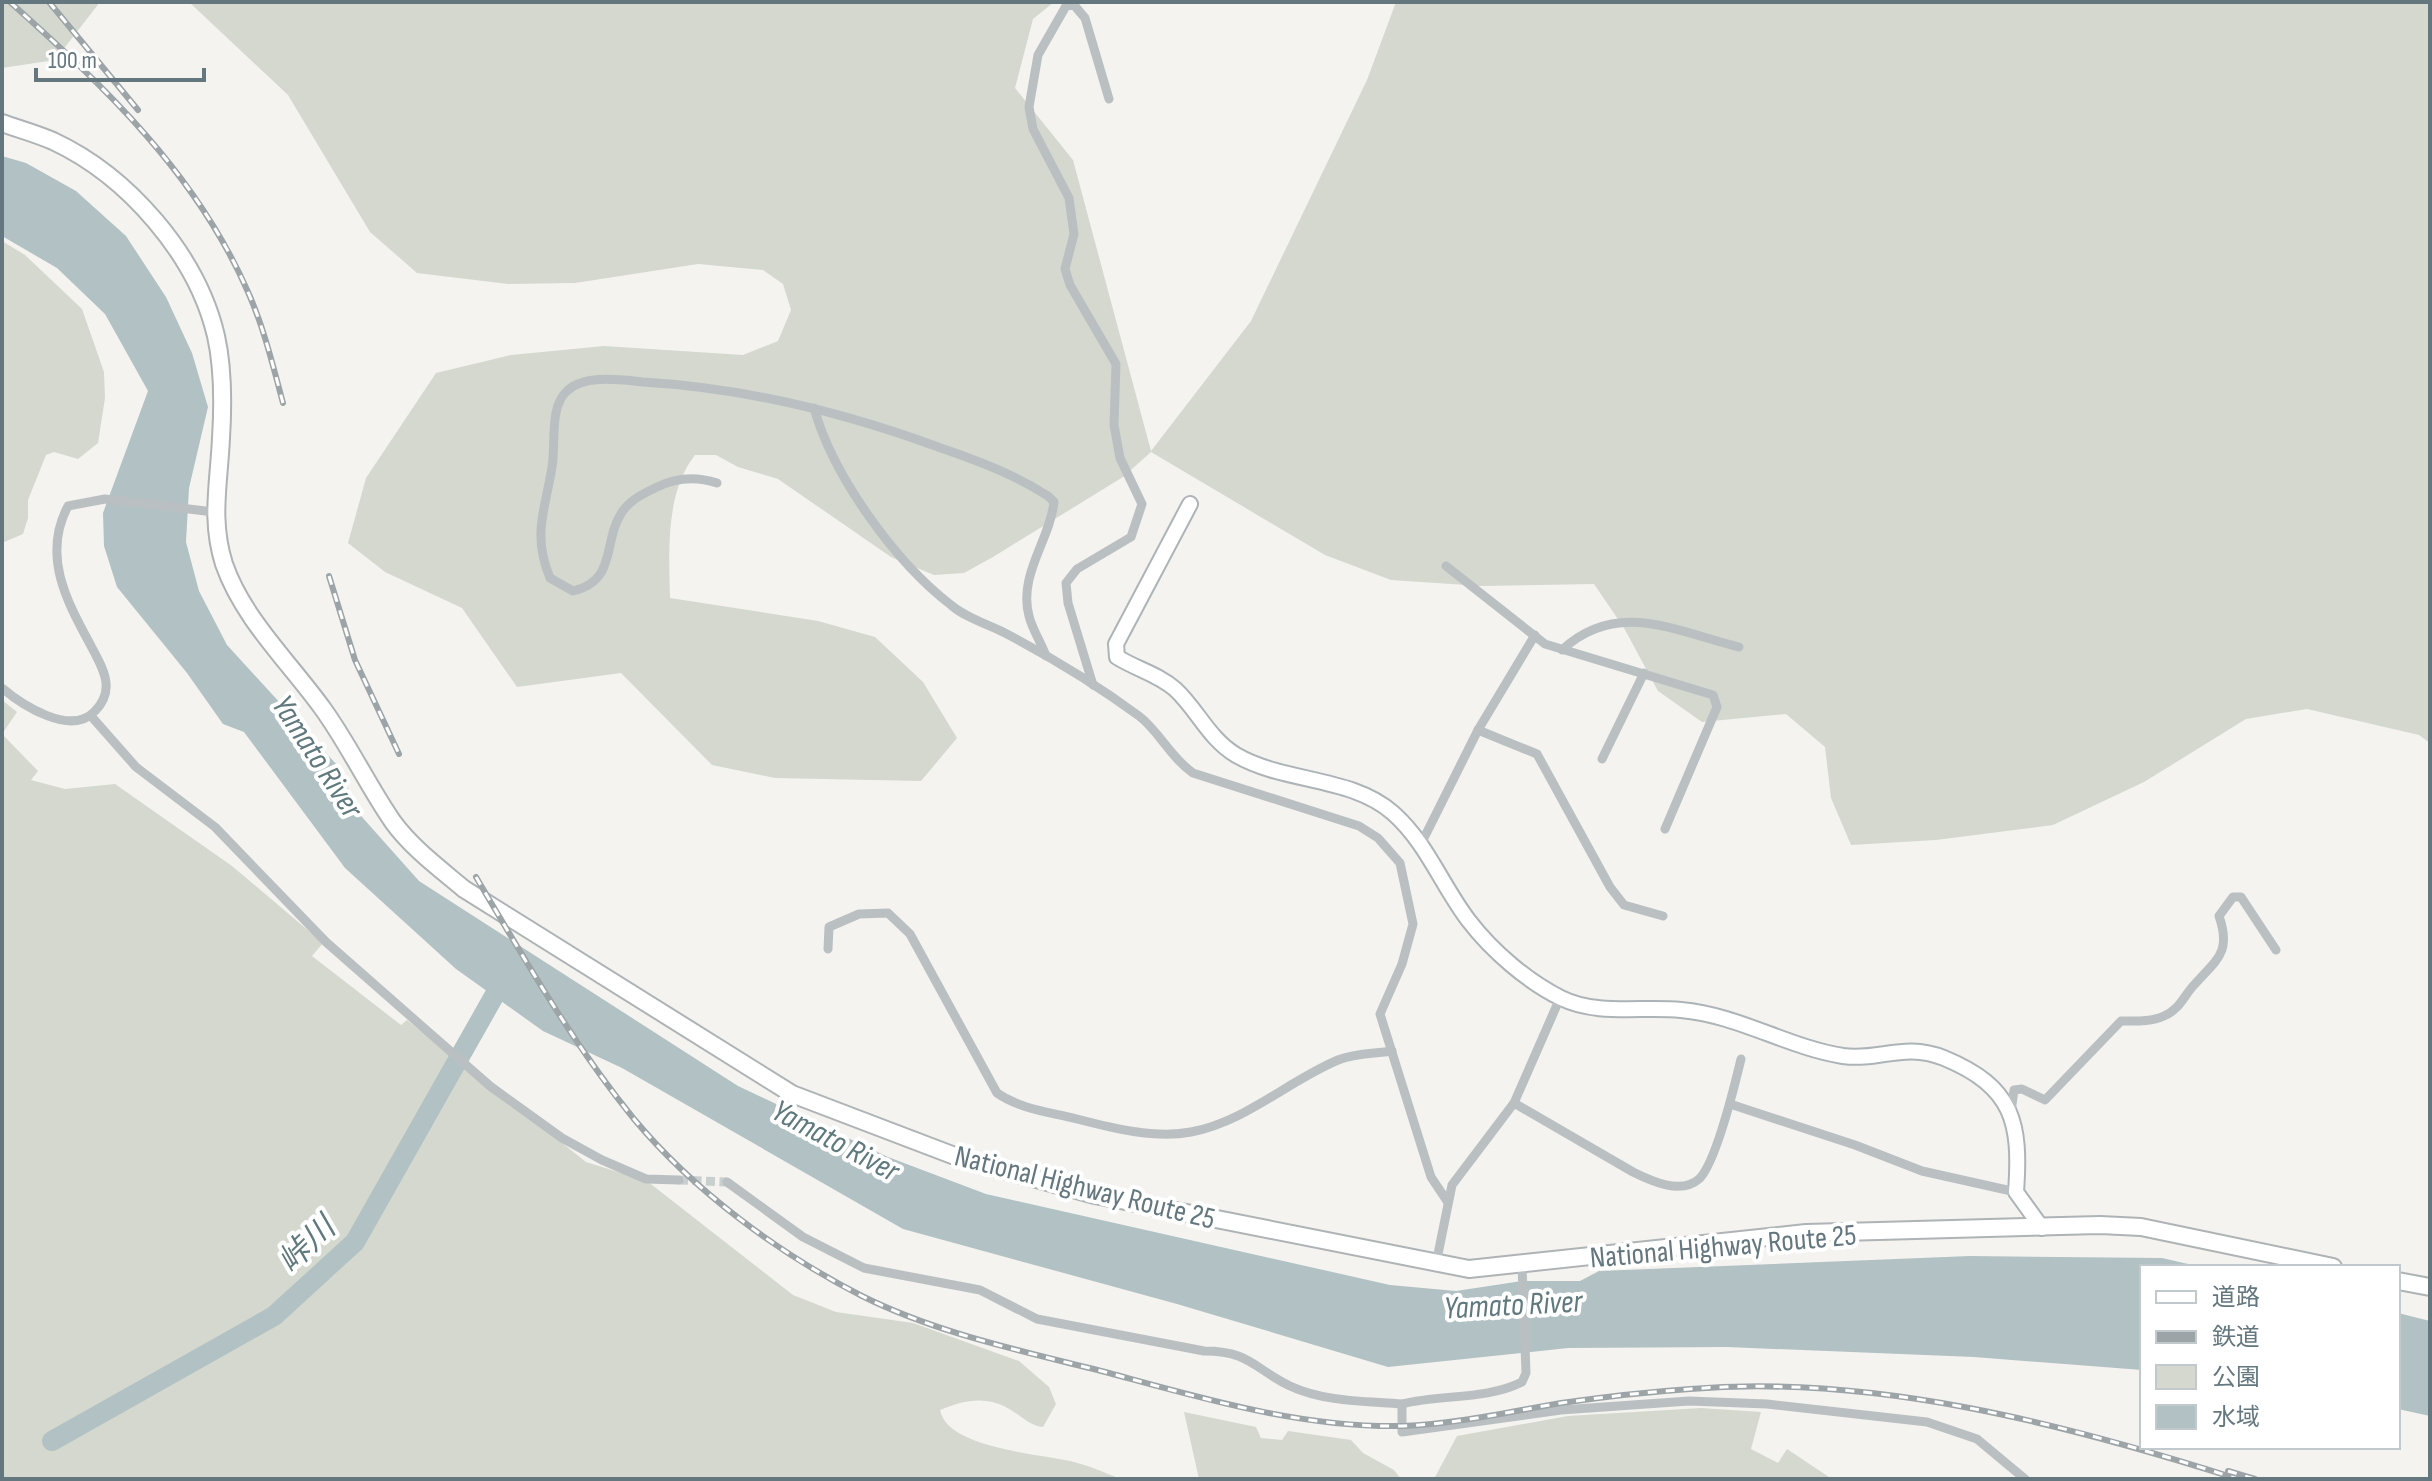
<svg xmlns="http://www.w3.org/2000/svg" width="2432" height="1481" font-family="'Sofia Sans Condensed','Noto Sans JP',sans-serif">
<style>
.green{fill:#d4d8cf}
.water{fill:#b2c1c3}
.lines{fill:none;stroke-linecap:round;stroke-linejoin:round}
.river{stroke:#b2c1c3;stroke-width:20}
.street-tunnel{stroke:#c9cece;stroke-width:9;stroke-dasharray:9 4.5;stroke-linecap:butt}
.secondary-casing{stroke:#adb4b7;stroke-width:18}
.highway-casing{stroke:#aeb3b5;stroke-width:20}
.street{stroke:#bac0c2;stroke-width:9}
.secondary{stroke:#fff;stroke-width:14}
.highway{stroke:#fff;stroke-width:16}
.rail-casing{stroke:#9ca4a8;stroke-width:6}
.rail{stroke:#fff;stroke-width:3;stroke-dasharray:9;stroke-linecap:butt}
.labels{text-anchor:middle;stroke-width:8;stroke-linejoin:round;paint-order:stroke}
.street-label{font-size:30px;fill:#64777f;stroke:#fff}
.water-label{font-size:32px;font-style:italic;fill:#60797d;stroke:#fff}
</style>
<rect width="100%" height="100%" fill="#f4f3f0"/>
<g class="green">
<polygon points="2,2 100,2 55,60 2,68"/>
<path d="M189 2H1054L1033 19 1015 88 1073 160 1151 451 1251 321 1367 80 1396 2H2430V743L2419 735 2307 709 2246 719 2144 782 2053 825 1936 840 1851 845 1831 798 1825 747 1786 714 1702 722 1658 691 1624 628 1594 584 1481 586 1391 580 1325 555 1151 452 1123 477 993 557 964 573 934 575 891 557 778 479 738 467 716 455H695C665 493 669 552 670 598L818 621 875 637 923 682 957 738 921 781 775 778 712 765 621 673 517 687 462 608 385 572 348 543 366 478 436 373 511 355 604 346 743 355 778 341 791 310 783 284 763 270 698 264 575 283 508 284 417 273 370 232 288 95Z"/>
<polygon points="2,241 25,255 82,309 104,372 105,398 98,443 78,459 54,452 46,455 28,500 28,518 23,534 2,543"/>
<path d="M2 700 17 712 2 734 38 771 31 780 65 789 115 784 232 866 323 943 312 956 401 1025 407 1020 586 1162 647 1181 793 1295 836 1312 913 1323 1019 1361 1049 1387 1056 1404 1043 1427C1031 1426 1024 1418 1014 1412 990 1395 966 1399 940 1410 947 1449 1044 1454 1074 1462 1090 1466 1105 1473 1121 1479H2Z"/>
<polygon points="1701,1408 1761,1412 1751,1449 1778,1463 1787,1449 1832,1479 1434,1479 1457,1436 1568,1416"/>
<polygon points="1184,1412 1256,1427 1261,1438 1282,1440 1288,1431 1351,1440 1363,1453 1394,1470 1401,1479 1199,1479"/>
</g>
<g class="water">
<polygon points="2,156 26,163 76,191 126,236 166,297 192,353 208,407 189,488 186,542 199,591 227,645 337,765 362,817 419,881 738,1086 888,1157 986,1194 1390,1285 1456,1291 1522,1281 1580,1281 1599,1271 1970,1256 2162,1258 2201,1267 2142,1267 2142,1370 1974,1357 1727,1347 1568,1348 1388,1367 1177,1304 903,1229 622,1068 543,1031 456,969 345,868 244,732 223,724 187,673 117,587 104,546 103,513 148,391 105,314 57,268 2,236"/>
<polygon points="2398,1313 2430,1321 2430,1416 2398,1409"/>
</g>
<g class="lines">
<polyline class="river" points="52,1441 274,1316 355,1242 498,989"/>
<polyline class="street-tunnel" points="679,1180 727,1182"/>
<g class="secondary-casing">
<path id="secondary" d="M1190 504 1116 644 1117 657C1136 669 1158 674 1175 689 1197 709 1209 739 1236 755 1284 783 1351 776 1393 813 1427 843 1442 886 1469 921 1492 951 1528 982 1561 998 1597 1016 1643 1006 1681 1010 1738 1015 1787 1047 1843 1056 1880 1061 1904 1042 1944 1058 2014 1087 2021 1123 2016 1192L2042 1228"/>
</g>
<g class="highway-casing">
<g id="highway">
<path d="M2 123C19 129 37 134 53 141 128 176 197 255 216 336 223 367 223 406 221 438 219 483 210 520 224 564 243 619 290 663 323 709 349 745 368 786 393 822 412 848 439 868 464 889L792 1094 960 1158 1095 1195 1469 1269 1806 1233 2100 1225 2141 1227 2333 1267"/>
<polyline points="2398,1281 2430,1287"/>
</g>
</g>
<g class="street">
<path d="M814 408C833 476 895 562 951 605 966 618 987 624 1005 633 1051 657 1097 685 1139 716 1159 731 1170 757 1193 773L1359 826 1378 838 1400 863 1413 924 1402 964 1380 1014 1431 1177 1447 1201"/>
<path d="M717 483C696 476 677 477 657 487 643 494 631 499 622 512 602 542 618 580 573 591L550 578C532 534 545 511 552 467 556 444 549 407 567 391 584 374 622 380 643 382 745 388 843 412 938 447 976 460 1014 474 1048 496L1054 502C1050 540 1018 575 1029 616 1032 629 1041 642 1046 656"/>
<polyline points="1446,566 1545,644 1713,695 1717,707 1665,829"/>
<path d="M1562 650C1617 599 1675 631 1739 647"/>
<polyline points="1093,685 1068,603 1066,583 1077,569 1131,537 1142,504 1120,458 1114,425 1116,364 1070,285 1065,269 1074,234 1069,198 1033,129 1029,107 1038,55 1066,6 1074,5 1085,18 1109,99"/>
<path d="M2 688C22 705 71 737 95 711 102 704 107 694 106 683 105 670 96 656 90 644 66 600 42 555 68 506L105 499 214 512"/>
<polyline points="91,716 136,767 215,827 326,942 490,1086 562,1138 602,1160 646,1179 679,1180"/>
<polyline points="1478,730 1537,754 1610,887 1624,905 1663,916"/>
<polyline points="1602,759 1644,673"/>
<polyline points="1421,844 1478,730 1535,635"/>
<path d="M828 949 829 927 859 914 888 913 910 934 997 1093C1020 1109 1049 1112 1077 1119 1112 1128 1155 1139 1191 1132 1245 1122 1288 1081 1338 1060 1356 1053 1373 1054 1392 1051"/>
<path d="M1514 1103 1633 1172C1651 1181 1681 1195 1699 1179 1716 1163 1735 1084 1741 1059"/>
<polyline points="1730,1104 1855,1145 1922,1171 2016,1192"/>
<path d="M2011 1112 2014 1090 2022 1089 2045 1100 2121 1021C2136 1021 2151 1022 2164 1016 2180 1009 2183 997 2194 985 2216 960 2232 953 2219 916L2233 897H2241L2276 950"/>
<path d="M727 1182 803 1237 864 1268 980 1290 1037 1319 1204 1351C1250 1351 1253 1368 1290 1386 1324 1402 1366 1401 1402 1404V1432L1561 1410 1689 1401 1767 1404 1927 1422 1977 1439 2025 1479"/>
<polyline points="1436,1264 1452,1185 1514,1103 1560,998"/>
<path d="M1402 1404C1442 1394 1486 1400 1522 1382L1526 1373 1522 1266"/>
</g>
<use href="#secondary" class="secondary"/>
<use href="#highway" class="highway"/>
<g class="rail-casing">
<g id="rail">
<path d="M10 2C105 87 196 173 248 292 264 328 273 366 283 403"/>
<polyline points="49,2 138,110"/>
<polyline points="329,576 355,660 399,754"/>
<path d="M476 877C525 960 573 1044 634 1119 694 1191 778 1253 862 1296 938 1334 1027 1352 1109 1373 1205 1399 1302 1428 1403 1426 1456 1424 1508 1412 1561 1403 1603 1397 1647 1392 1690 1389 1874 1374 2065 1424 2238 1479"/>
<polyline points="2228,1471 2255,1479"/>
</g>
</g>
<use href="#rail" class="rail"/>
</g>
<g class="labels">
<g class="street-label">
<text transform="translate(1085 1187) rotate(14)" y="10">National Highway Route 25</text>
<text transform="translate(1723 1246) rotate(-5)" y="10">National Highway Route 25</text>
</g>
<g class="water-label">
<text transform="translate(318 756) rotate(57)" y="11">Yamato River</text>
<text transform="translate(836 1140) rotate(28)" y="11">Yamato River</text>
<text transform="translate(306 1244) rotate(-44)" y="11">峠川</text>
<text transform="translate(1513 1304) rotate(-3)" y="11">Yamato River</text>
</g>
</g>
<rect width="2432" height="1481" fill="none" stroke="#64777f" stroke-width="8"/>
<rect x="2140" y="1265" width="260" height="184" fill="#ffffff" stroke="#c1c9cc" stroke-width="2"/>
<rect x="2156" y="1291" width="40" height="12" fill="#ffffff" stroke="#c1c9cc" stroke-width="2"/>
<text x="2212" y="1305" font-size="24" fill="#64777f">道路</text>
<rect x="2156" y="1331" width="40" height="12" fill="#9ca4a8" stroke="#c1c9cc" stroke-width="2"/>
<text x="2212" y="1345" font-size="24" fill="#64777f">鉄道</text>
<rect x="2156" y="1365" width="40" height="24" fill="#d4d8cf" stroke="#c1c9cc" stroke-width="2"/>
<text x="2212" y="1385" font-size="24" fill="#64777f">公園</text>
<rect x="2156" y="1405" width="40" height="24" fill="#b2c1c3" stroke="#c1c9cc" stroke-width="2"/>
<text x="2212" y="1425" font-size="24" fill="#64777f">水域</text>
<path d="M36 68v12h168v-12" fill="none" stroke="#64777f" stroke-width="4"/>
<text x="48" y="68" font-size="24" fill="#64777f" stroke="#ffffff" stroke-width="6" paint-order="stroke">100 m</text>
</svg>
